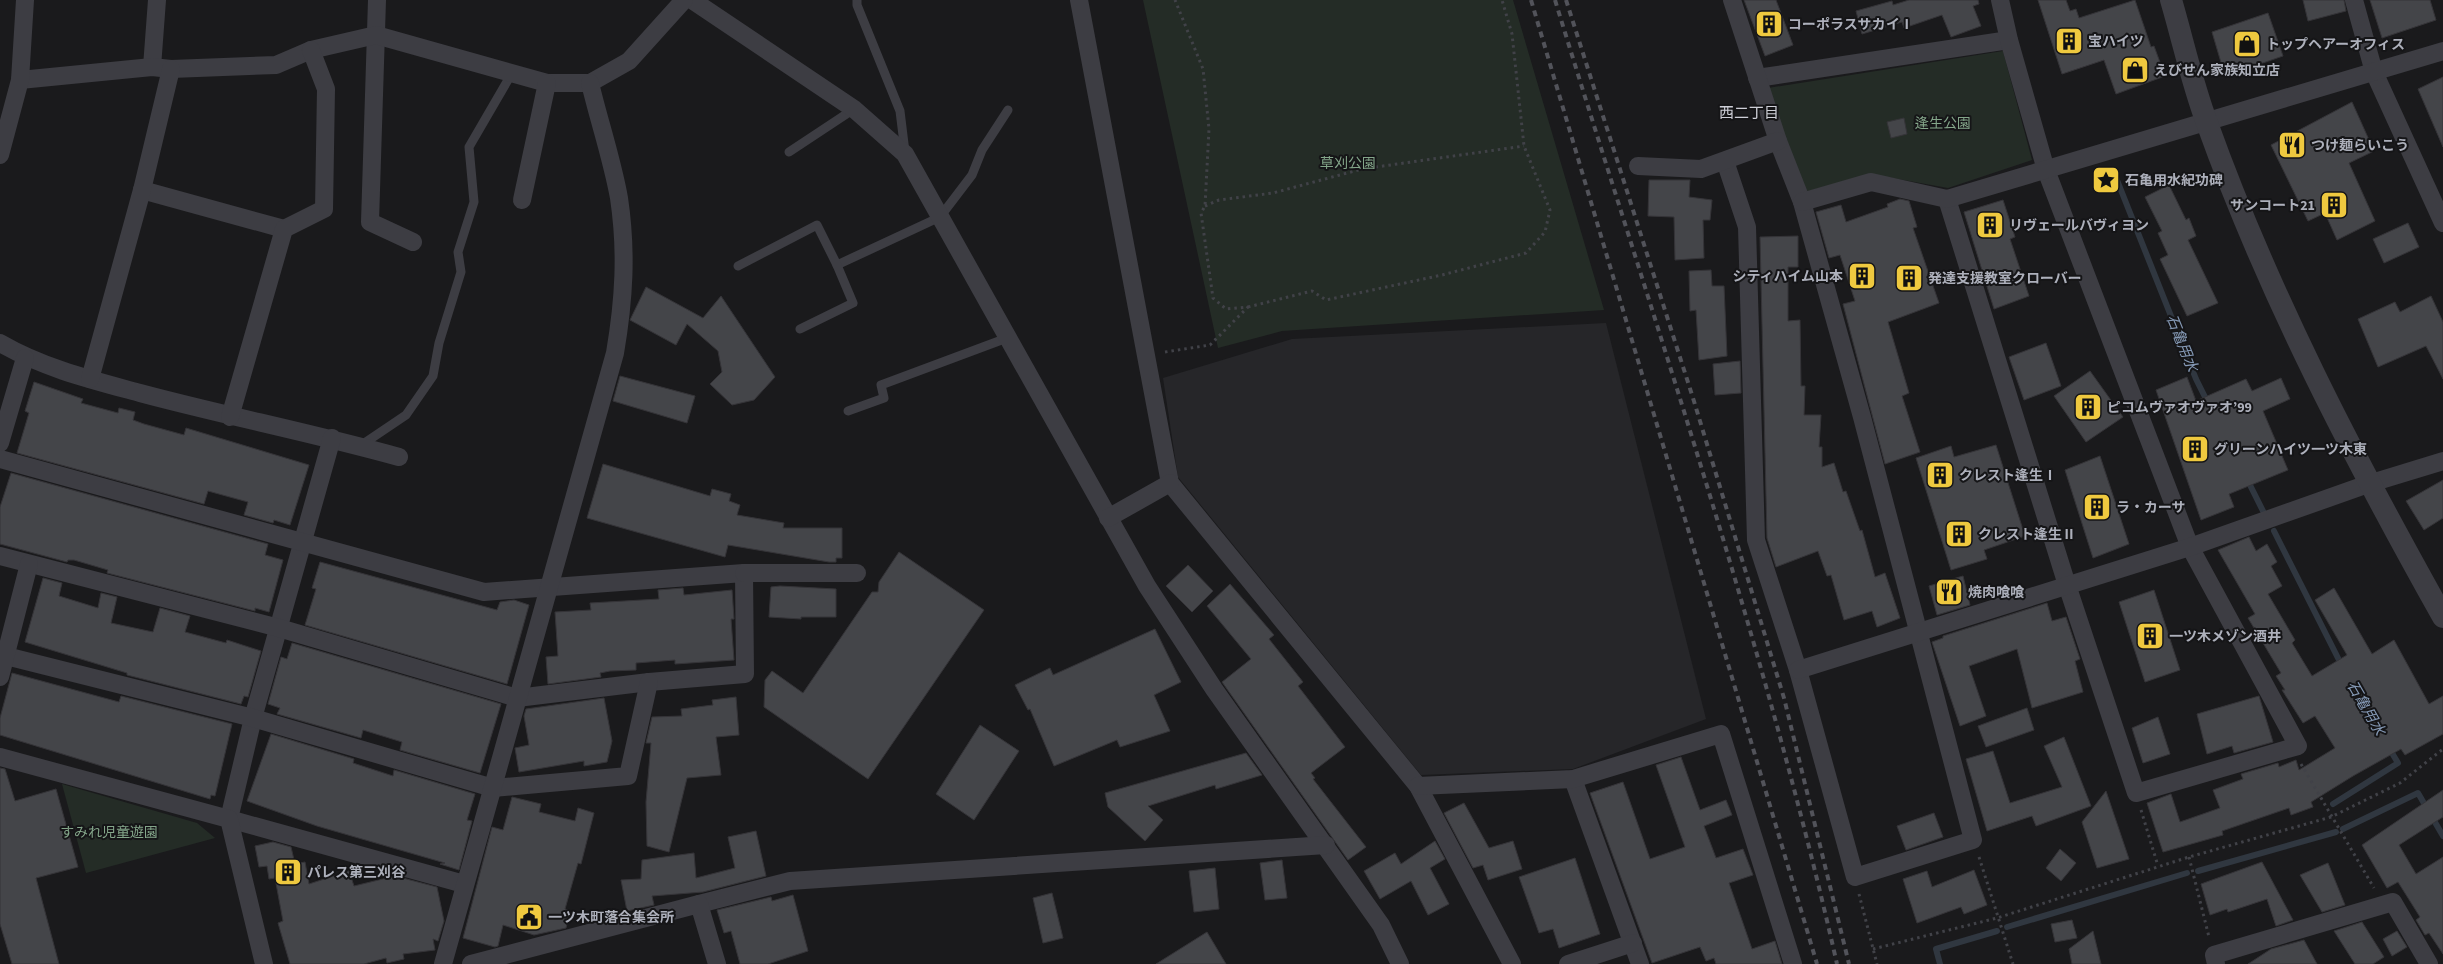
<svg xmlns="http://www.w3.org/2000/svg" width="2443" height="964" font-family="'Source Sans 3','Noto Sans JP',sans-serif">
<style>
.built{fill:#262629}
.green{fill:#242c26}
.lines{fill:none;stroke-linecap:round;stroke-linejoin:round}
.stream{stroke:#303740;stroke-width:6}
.building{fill:#444549;stroke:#353438}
.path{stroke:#414248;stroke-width:3;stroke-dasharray:2.5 4;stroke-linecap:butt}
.service{stroke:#3d3d43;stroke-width:9}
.minor{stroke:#3d3d43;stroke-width:18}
.tertiary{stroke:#3d3d43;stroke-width:22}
.rail{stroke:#52535a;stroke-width:4;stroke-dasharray:6 5;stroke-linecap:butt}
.labels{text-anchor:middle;stroke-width:4;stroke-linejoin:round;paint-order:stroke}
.poi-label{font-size:14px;font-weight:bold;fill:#adb0bb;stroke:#151517;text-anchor:start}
.park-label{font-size:14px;fill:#84a68a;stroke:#151517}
.neighbourhood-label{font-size:15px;fill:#cecfd7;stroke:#151517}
.water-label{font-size:15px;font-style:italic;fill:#8599b5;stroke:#151517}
</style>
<rect width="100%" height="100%" fill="#1a1a1c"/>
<polygon class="built" points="1606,323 1706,719 1573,769 1421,775 1178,477 1163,378 1292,339"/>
<g class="green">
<polygon points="1143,0 1513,0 1604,310 1282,331 1218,348"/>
<polygon points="2003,51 2032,160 1948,188 1870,174 1805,192 1768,88"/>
<polygon points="62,784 197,823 215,838 86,873"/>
</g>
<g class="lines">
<g class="stream">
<polyline points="2113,170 2196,379 2208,403"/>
<polyline points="2247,479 2263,511"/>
<polyline points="2274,531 2342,666"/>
<polyline points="2333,804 2398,763 2389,748"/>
<polyline points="2343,829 2418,793 2443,836"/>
<polyline points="2198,871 2336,832"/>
<polyline points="2007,927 2187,873"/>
<polyline points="1940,964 1936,949 1997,931"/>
</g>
</g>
<g class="building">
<polygon points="1744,0 1776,0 1793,45 1765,56"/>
<polygon points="1909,0 1978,0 1979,4 1973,6 1981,26 1951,37 1942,15 1904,28 1902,22 1862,34 1856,11 1892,1 1893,5"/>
<polygon points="2038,0 2066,0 2070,11 2076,9 2079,18 2135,0 2151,47 2154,46 2165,76 2116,94 2104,60 2062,74"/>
<polygon points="2303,0 2344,0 2346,11 2308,21"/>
<polygon points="2370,0 2430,0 2436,20 2382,38"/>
<polygon points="2268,13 2283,56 2225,76 2212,32"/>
<polygon points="2443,77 2443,147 2418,89"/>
<polygon points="2352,102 2374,151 2349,163 2375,221 2337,240 2325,213 2308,221 2271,145"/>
<polygon points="1904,118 1907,134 1891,138 1887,122"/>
<polygon points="1649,180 1690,180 1689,197 1712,200 1710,220 1703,220 1704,258 1675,260 1674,217 1648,216"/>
<polygon points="2169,185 2186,220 2189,218 2196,236 2188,240 2218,303 2187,316 2160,259 2168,255 2158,233 2162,231 2145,197"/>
<polygon points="1900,199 1909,201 1917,227 1913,228 1939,303 1888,322 1909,393 1902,396 1920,452 1885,464 1843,304 1855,301 1840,255 1829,258 1816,212 1841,205 1846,222 1888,207 1887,204"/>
<polygon points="2003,200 2015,237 2010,239 2029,296 1994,309 1964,212"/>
<polygon points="2408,223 2419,247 2384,263 2373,239"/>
<polygon points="1798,236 1798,267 1788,267 1788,321 1800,320 1801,386 1805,386 1804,415 1821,415 1819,447 1822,447 1822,467 1834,463 1843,492 1846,491 1860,531 1862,530 1875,577 1885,573 1900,618 1877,627 1872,611 1844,620 1831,575 1827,576 1818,551 1776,567 1767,538 1760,237"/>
<polygon points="1711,270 1712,286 1724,286 1727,356 1699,360 1696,310 1690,311 1689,271"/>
<polygon points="646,287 703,318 721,296 775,377 754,400 732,405 710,384 722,372 718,351 687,324 676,345 630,320"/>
<polygon points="2431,296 2443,322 2443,379 2426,346 2378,367 2358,319 2395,302 2400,312"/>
<polygon points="2046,343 2061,386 2024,400 2009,357"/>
<polygon points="1740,361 1741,393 1715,395 1713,364"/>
<polygon points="2090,371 2123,417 2086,442 2054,396"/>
<polygon points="620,376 695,396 687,423 613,401"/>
<polygon points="2187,377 2196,401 2246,379 2252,391 2281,378 2290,399 2263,411 2288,470 2229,494 2234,507 2201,520 2156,390"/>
<polygon points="34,382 83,399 81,403 118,413 119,408 135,412 133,420 144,424 184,435 186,428 309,465 290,525 274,520 273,523 244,515 248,502 208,491 204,504 17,453 29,413 25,411"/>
<polygon points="1996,445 2025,536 1984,550 1987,559 1951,570 1916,458 1951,446 1954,457"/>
<polygon points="2100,456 2129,544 2093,558 2065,470"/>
<polygon points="603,464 710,496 712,489 731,494 729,501 740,505 737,515 784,523 783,528 842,528 842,558 836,558 836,562 829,562 728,545 725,557 587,518"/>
<polygon points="11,473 268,544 265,555 283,560 269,612 255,608 255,611 107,573 108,570 74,560 68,560 67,562 0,544 0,507"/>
<polygon points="2443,480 2443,518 2424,530 2406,501"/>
<polygon points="2249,537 2256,551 2267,544 2277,562 2271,566 2282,586 2268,594 2295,640 2292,643 2312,676 2347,655 2315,600 2334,588 2372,654 2394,640 2429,704 2443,696 2443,734 2405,755 2401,749 2353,776 2311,802 2313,807 2291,815 2289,808 2222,831 2223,835 2163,852 2147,803 2171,794 2180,822 2220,808 2213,790 2243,779 2241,774 2278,763 2279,767 2296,760 2299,770 2335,748 2315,716 2303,723 2282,690 2285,690 2276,676 2281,673 2248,618 2255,614 2218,550"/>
<polygon points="899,552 984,610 868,779 764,707 765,680 772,671 803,693 872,592 878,592 879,582"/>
<polygon points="320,562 497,610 500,602 514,600 529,605 507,684 305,625 316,589 312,588"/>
<polygon points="1188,565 1213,591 1192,612 1166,586"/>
<polygon points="1963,576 1970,605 1937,615 1929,586"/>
<polygon points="43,578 62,583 59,596 98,608 101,593 117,597 111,623 153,632 160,608 190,616 185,632 226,643 227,640 261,651 248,697 244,696 241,704 127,675 127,673 25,642"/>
<polygon points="1230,584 1274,635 1269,639 1303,682 1298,686 1345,747 1311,773 1315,778 1313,779 1366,847 1348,860 1222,682 1251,659 1207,606"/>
<polygon points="780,586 836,589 836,617 801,617 801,619 769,617 771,587"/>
<polygon points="683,588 684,595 732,590 734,619 731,619 734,660 675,664 675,660 636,663 636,670 610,671 600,673 601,677 548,684 546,657 558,656 555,612 591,610 590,603 659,599 658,590"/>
<polygon points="2154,590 2180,670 2145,682 2119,602"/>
<polygon points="2047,603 2052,621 2066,617 2080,659 2075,661 2083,692 2032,708 2017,649 1969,666 1986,716 1960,726 1932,642 1943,638 1943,636"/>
<polygon points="1155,629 1181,682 1154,695 1170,731 1120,747 1117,740 1054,766 1030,709 1028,710 1015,685 1050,668 1053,675"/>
<polygon points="292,643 501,704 480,773 400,750 402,742 363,730 361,738 277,714 280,708 268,704 281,657 287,659"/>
<polygon points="12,673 119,702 121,696 232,724 215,796 211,795 210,799 0,735 0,718"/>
<polygon points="2259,696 2273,742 2234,753 2232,746 2207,754 2197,714"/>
<polygon points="736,697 739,735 716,737 721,775 687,778 669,852 647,846 646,802 651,743 646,743 652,717 682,716 681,709 713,705 712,700"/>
<polygon points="604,698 612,741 607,762 584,766 584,761 519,772 515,748 529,745 524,716 526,709"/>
<polygon points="2027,708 2034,730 1986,747 1978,726"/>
<polygon points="2158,717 2170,754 2143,763 2132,728"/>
<polygon points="980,725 1019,751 974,820 936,794"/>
<polygon points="271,734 354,759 353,763 393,776 394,770 475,794 467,820 472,821 459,870 440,864 445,863 317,826 247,801"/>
<polygon points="2064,737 2091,806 2036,826 2032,816 1987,831 1966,759 1993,751 2010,803 2062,787 2044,746"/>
<polygon points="1246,753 1262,775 1216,789 1215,785 1148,806 1163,820 1145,841 1108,807 1105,793"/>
<polygon points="1681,757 1700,810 1726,800 1732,815 1704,826 1716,858 1743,849 1753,875 1729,883 1752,949 1775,941 1782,964 1716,964 1714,958 1706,961 1700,947 1652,963 1590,793 1623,782 1650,859 1685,847 1656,765"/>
<polygon points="0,768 5,769 15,801 56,789 78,867 36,878 59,964 12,964 0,924"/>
<polygon points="2443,790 2443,817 2399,845 2416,874 2443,857 2443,954 2429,933 2425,935 2416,920 2420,917 2398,882 2387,888 2362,845"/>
<polygon points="2106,791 2129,859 2097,868 2082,822"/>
<polygon points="512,797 541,804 539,812 575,821 578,808 594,813 581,864 578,863 565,909 570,911 566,928 534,935 503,925 498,946 495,947 463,938 492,827 503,830"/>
<polygon points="1464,803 1489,848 1513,841 1522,869 1488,880 1483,865 1473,868 1444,813"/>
<polygon points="1934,813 1943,837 1906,850 1897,826"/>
<polygon points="756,831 766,876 703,892 652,896 654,905 627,911 621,880 641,879 642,860 694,853 696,878 735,868 728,837"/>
<polygon points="1435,841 1445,859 1430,868 1449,904 1428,915 1411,881 1380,899 1364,871 1395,853 1401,864"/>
<polygon points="273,842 291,847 295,864 305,862 309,884 349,871 354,886 395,876 437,887 444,921 438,941 433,939 435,950 403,954 404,959 387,963 386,958 364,964 290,964 278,923 283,921 275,878 269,879 267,866 259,867 255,846"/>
<polygon points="2060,849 2076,863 2061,881 2046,868"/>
<polygon points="1575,858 1600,934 1559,948 1553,929 1539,933 1519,877"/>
<polygon points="1282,860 1287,898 1265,900 1260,863"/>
<polygon points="2262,862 2293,920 2276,926 2267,899 2228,912 2227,909 2210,915 2201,884"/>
<polygon points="2328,863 2345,905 2322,912 2300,875"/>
<polygon points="1215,868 1219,909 1194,912 1189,871"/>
<polygon points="1974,870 1987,905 1964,914 1961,907 1917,923 1903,879 1927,871 1932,887"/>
<polygon points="1052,893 1063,938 1043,943 1033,898"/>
<polygon points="793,895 808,951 768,964 740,964 731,931 724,933 717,910 771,897 772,901"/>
<polygon points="2072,920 2077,938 2055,942 2051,924"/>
<polygon points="2362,922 2384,957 2373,964 2355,964 2334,931"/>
<polygon points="2093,931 2101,964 2072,964 2069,949"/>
<polygon points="2397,931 2407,947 2392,956 2383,939"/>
<polygon points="1207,932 1226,964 1156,964"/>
<polygon points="2304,940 2317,964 2248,964 2271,949"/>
</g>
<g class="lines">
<g class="path">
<polyline points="1205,206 1219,200 1273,193 1362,169 1524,146"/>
<polyline points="1248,307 1312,291 1326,300 1442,275 1526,253 1545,232 1550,210 1524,146 1512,34 1502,0"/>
<polyline points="1165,352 1210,345 1248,307 1226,309 1213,298 1201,213 1205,206 1209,129 1203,69 1175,0"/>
<polyline points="2301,764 2374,888"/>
<polyline points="2141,810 2158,866"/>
<polyline points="1979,857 2013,964"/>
<polyline points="2189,857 2209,937"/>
<polyline points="1859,894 1877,964"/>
<polyline points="1873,949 1997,918 2189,857 2331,817 2400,783 2443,749"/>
</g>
<g class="service">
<polyline points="857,0 857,5 900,111 905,152"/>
<polyline points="789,152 854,109"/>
<polyline points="837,265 940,217 972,175 982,150 1008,110"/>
<polyline points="738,266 817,225 837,265 853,303 800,329"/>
<polyline points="848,411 884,398 881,385 1007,338"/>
<polyline points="360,446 406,415 433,376 439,343 461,272 458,252 474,202 469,147 512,73"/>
</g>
<g class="minor">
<polyline points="377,0 370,222 413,242"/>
<polyline points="692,0 854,109 905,154 1147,586 1214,689 1381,925 1400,964"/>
<polyline points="1079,0 1170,483 1418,786 1512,964"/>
<polyline points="2354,0 2374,72 2443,223"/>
<polyline points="152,67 157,0"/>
<polyline points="1757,78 2009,40"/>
<polyline points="20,80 152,67 171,69 276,65 311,50 376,35 547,83 590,83 629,61 684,0"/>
<polyline points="0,155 20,80 25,0"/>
<polyline points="1725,161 1747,227 1756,540 1798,670 1855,877 1973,840 1862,417 1802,202 1778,141 1732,0"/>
<polyline points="1638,166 1701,169 1778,141"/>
<polyline points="142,190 284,229"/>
<polyline points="1947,199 2067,585 2136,793 2298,746 2190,547 2046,170 2009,40 2000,0"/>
<polyline points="522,200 547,83"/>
<polyline points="1802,202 1871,182 1947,199 2443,51"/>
<path d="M0 343C43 368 92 380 140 393 226 416 313 433 399 457"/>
<polyline points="90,379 142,190 171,69"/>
<polyline points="230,417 284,229 324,209 326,89 311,50"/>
<polyline points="332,438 253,718 229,819 464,884"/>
<polyline points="0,443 25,358"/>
<polyline points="0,459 484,592 744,573 745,674 649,682 517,698 279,628 0,556"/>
<polyline points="1108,518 1170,483"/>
<polyline points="744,573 857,573"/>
<polyline points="6,656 253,718 493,788 628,776 649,682"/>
<polyline points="1798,670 2190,547 2368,484 2443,461"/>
<polyline points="0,677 29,564"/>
<polyline points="0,757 229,819 264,964"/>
<polyline points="1573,779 1640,964"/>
<polyline points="1418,786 1573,779 1721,734 1793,964"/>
<polyline points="699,904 790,881 1326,845"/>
<path d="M443 964 615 353C624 300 627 252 619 198 612 159 599 121 590 83"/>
<polyline points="471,964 699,904 717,964"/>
<polyline points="1568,964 1633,943"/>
<polyline points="2216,964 2214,955 2393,902 2429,964"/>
</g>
<path class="tertiary" d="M2171 0C2183 41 2192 83 2207 123 2269 296 2354 458 2443 617"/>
<g class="rail">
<polyline points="1531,0 1817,964"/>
<path d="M1555 0C1653 320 1763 637 1837 964"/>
<polyline points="1566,0 1693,398 1784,698 1849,964"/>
</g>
</g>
<defs>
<g id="building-square" transform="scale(1.4375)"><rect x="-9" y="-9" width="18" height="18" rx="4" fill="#efc93f" stroke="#151517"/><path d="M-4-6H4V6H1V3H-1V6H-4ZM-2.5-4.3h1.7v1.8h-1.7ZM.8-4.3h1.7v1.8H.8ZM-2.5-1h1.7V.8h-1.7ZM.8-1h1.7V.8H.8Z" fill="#111"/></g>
<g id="shop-square" transform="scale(1.4375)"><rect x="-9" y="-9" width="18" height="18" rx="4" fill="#efc93f" stroke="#151517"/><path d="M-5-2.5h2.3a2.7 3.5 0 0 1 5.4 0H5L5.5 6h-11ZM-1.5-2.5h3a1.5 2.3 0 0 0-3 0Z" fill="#111"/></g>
<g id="restaurant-square" transform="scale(1.4375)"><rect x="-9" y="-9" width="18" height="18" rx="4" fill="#efc93f" stroke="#151517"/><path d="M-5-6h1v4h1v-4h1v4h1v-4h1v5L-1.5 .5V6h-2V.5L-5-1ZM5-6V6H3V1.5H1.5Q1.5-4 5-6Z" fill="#111"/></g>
<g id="sight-square" transform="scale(1.4375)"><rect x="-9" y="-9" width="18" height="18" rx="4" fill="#efc93f" stroke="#151517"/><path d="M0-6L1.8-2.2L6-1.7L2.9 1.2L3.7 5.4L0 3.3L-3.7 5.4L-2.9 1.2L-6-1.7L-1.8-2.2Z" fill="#111"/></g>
<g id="civic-square" transform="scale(1.4375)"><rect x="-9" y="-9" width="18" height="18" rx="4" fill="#efc93f" stroke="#151517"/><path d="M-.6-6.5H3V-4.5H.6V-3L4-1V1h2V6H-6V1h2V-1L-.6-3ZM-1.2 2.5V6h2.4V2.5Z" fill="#111"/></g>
</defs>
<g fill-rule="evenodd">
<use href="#building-square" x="1769" y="24"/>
<use href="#building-square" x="2069" y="41"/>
<use href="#shop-square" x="2247" y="44"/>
<use href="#shop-square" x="2135" y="70"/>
<use href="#restaurant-square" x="2292" y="145"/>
<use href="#sight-square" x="2106" y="180"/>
<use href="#building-square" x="2334" y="205"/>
<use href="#building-square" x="1990" y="225"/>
<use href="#building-square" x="1862" y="276"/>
<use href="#building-square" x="1909" y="278"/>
<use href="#building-square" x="2088" y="407"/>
<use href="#building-square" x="2195" y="449"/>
<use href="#building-square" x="1940" y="475"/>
<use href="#building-square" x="2097" y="507"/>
<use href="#building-square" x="1959" y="534"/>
<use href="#restaurant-square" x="1949" y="592"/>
<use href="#building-square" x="2150" y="636"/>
<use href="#building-square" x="288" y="872"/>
<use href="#civic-square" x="529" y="917"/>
</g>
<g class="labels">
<g class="poi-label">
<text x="1788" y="29">コーポラスサカイⅠ</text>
<text x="2088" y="46">宝ハイツ</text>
<text x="2266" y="49">トップヘアーオフィス</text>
<text x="2154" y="75">えびせん家族知立店</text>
<text x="2311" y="150">つけ麺らいこう</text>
<text x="2125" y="185">石亀用水紀功碑</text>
<text x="2315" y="210" text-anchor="end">サンコート21</text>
<text x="2009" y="230">リヴェールバヴィヨン</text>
<text x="1843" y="281" text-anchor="end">シティハイム山本</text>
<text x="1928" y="283">発達支援教室クローバー</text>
<text x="2107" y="412">ピコムヴァオヴァオ’99</text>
<text x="2214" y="454">グリーンハイツ一ツ木東</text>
<text x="1959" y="480">クレスト逢生Ⅰ</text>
<text x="2116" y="512">ラ・カーサ</text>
<text x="1978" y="539">クレスト逢生Ⅱ</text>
<text x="1968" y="597">焼肉喰喰</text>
<text x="2169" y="641">一ツ木メゾン酒井</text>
<text x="307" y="877">パレス第三刈谷</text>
<text x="548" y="922">一ツ木町落合集会所</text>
</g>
<g class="park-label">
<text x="1943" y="128">逢生公園</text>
<text x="1348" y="168">草刈公園</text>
<text x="109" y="837">すみれ児童遊園</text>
</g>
<g class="neighbourhood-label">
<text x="1749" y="118">西二丁目</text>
</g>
<g class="water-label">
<text transform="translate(2182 343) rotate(68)" y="5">石亀用水</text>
<text transform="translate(2366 708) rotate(60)" y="5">石亀用水</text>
</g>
</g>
</svg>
